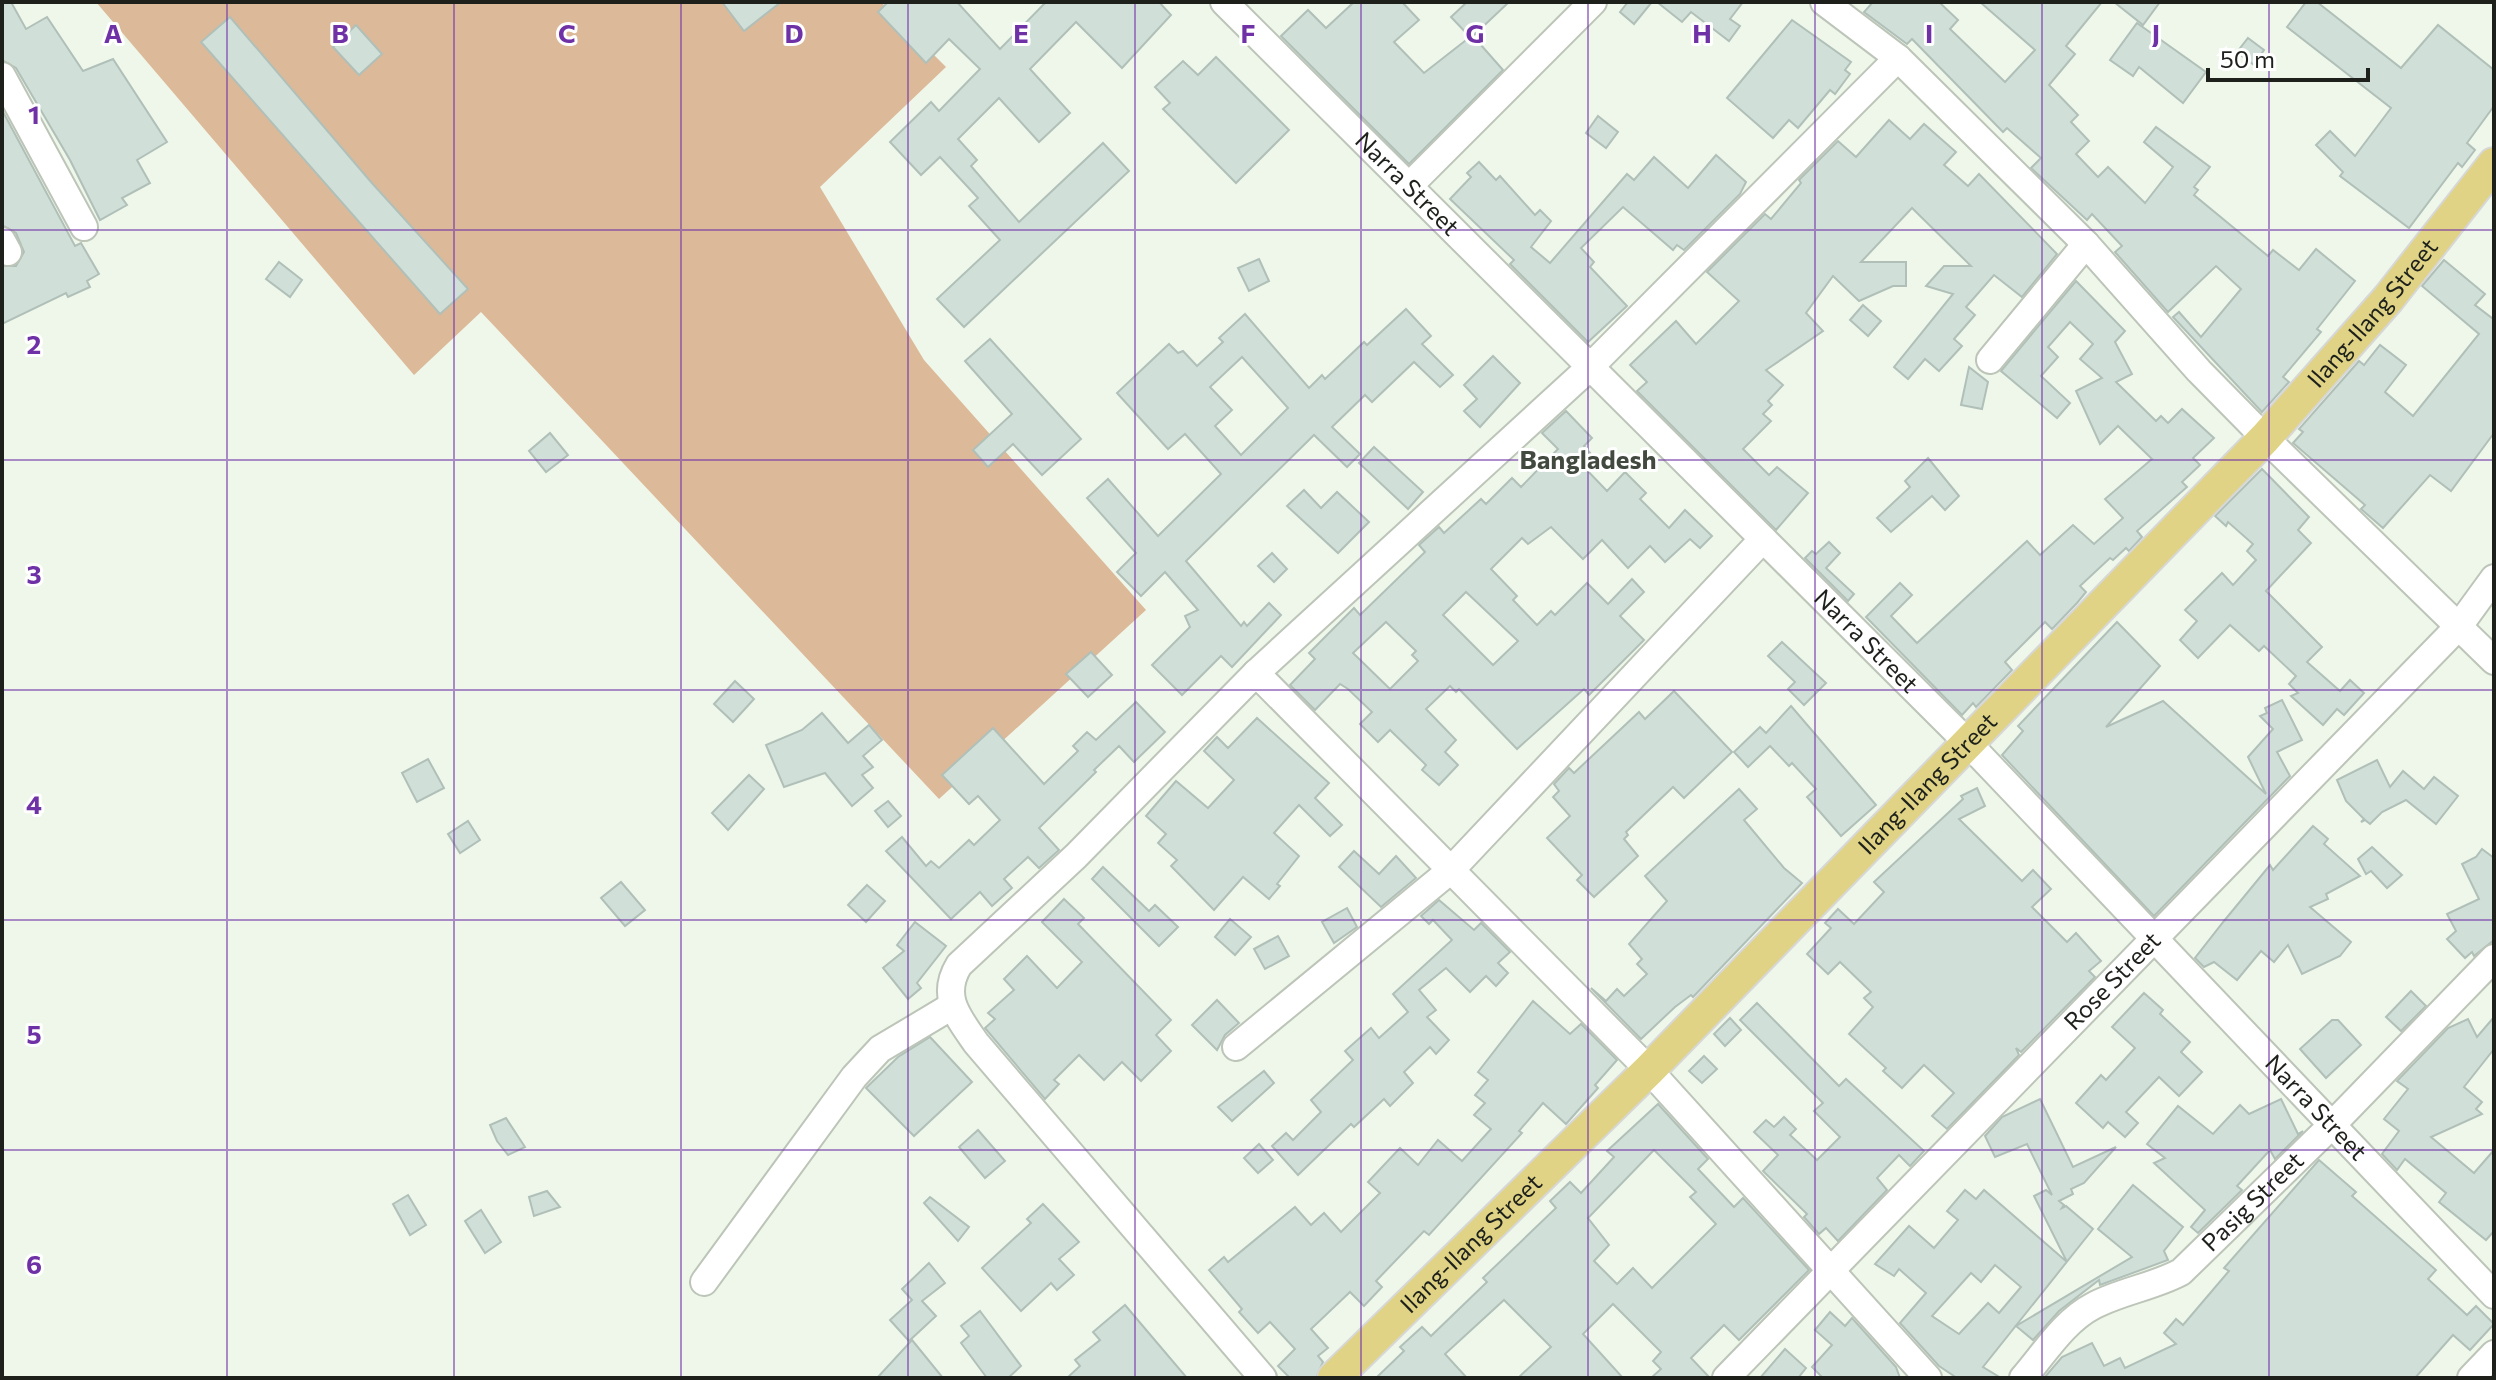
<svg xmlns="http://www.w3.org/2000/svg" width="2496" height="1380" font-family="Commissioner,sans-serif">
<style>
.green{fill:#dcb998}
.building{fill:#d0e0d9;stroke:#b0c0b9;stroke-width:2;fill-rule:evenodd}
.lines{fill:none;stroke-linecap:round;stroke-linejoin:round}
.minor-casing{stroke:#bcc5b8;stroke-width:30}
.major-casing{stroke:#d6d7d6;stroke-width:36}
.minor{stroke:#fff;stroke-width:26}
.major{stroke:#e0d385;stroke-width:32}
.grid{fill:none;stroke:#6f31a6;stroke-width:2;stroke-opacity:0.55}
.labels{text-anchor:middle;stroke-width:6;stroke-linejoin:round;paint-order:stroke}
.street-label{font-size:24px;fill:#1d201b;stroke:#fff}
.neighbourhood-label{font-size:26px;font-weight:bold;fill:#42493e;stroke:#fff}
.grid-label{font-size:26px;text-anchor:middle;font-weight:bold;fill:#6f31a6;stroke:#fff;stroke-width:6;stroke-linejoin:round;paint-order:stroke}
</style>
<rect width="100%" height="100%" fill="#eef7ea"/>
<polygon class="green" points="96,2 881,2 946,67 820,187 924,360 1146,610 939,799 481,312 414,375"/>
<g class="building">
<polygon points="2,2 11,2 26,29 47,17 83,71 113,59 167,142 137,160 150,183 122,198 127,205 100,220 70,160 16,68 2,60"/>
<polygon points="722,2 781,2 744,31"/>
<polygon points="888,2 957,2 1000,49 1046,2 1159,2 1171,15 1122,68 1076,22 1030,69 1070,113 1039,142 999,98 958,139 977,160 971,166 1019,222 1103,143 1129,171 964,327 937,299 1000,240 969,206 978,198 940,157 921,175 890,142 931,102 939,111 980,69 949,39 926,63 878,12"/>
<polygon points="1354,2 1402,2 1419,20 1394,42 1424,73 1470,37 1451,17 1467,2 1509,2 1473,36 1503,70 1409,164 1281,36 1308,10 1326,28"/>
<polygon points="1628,2 1652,2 1634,24 1620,12"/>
<polygon points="1657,2 1743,2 1730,19 1740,26 1729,41 1691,12 1682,22"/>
<polygon points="1873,2 1939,2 1958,20 1950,29 2005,82 2035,50 1980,2 2102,2 2066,46 2075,54 2049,85 2078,115 2071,122 2089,141 2076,154 2098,177 2108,167 2145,203 2173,167 2144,142 2156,127 2210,167 2194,187 2198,190 2194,195 2268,256 2273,250 2299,270 2316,249 2355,281 2317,329 2321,332 2283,377 2289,382 2262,412 2173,317 2179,312 2201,337 2241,289 2216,266 2168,312 2115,252 2122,246 2092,214 2087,220 2031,168 2041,158 2007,128 2003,132 1912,39 1907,44 1864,12"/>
<polygon points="2114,2 2160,2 2143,25"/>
<polygon points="2306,2 2317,2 2401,68 2438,25 2494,70 2494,106 2467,143 2475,150 2462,167 2458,163 2409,228 2340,176 2343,172 2316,145 2330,131 2355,156 2391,108 2287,27"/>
<polygon points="230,17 371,182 468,289 440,314 201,42"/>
<polygon points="1792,20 1851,62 1845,70 1850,74 1835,94 1830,90 1798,128 1789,120 1773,138 1727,98"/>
<polygon points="2137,23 2206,72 2183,103 2139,67 2133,76 2110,60"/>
<polygon points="356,25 382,54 359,75 333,47"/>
<polygon points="2248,38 2264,50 2254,65 2237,52"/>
<polygon points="1216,57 1289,130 1236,183 1163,109 1170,103 1155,87 1183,61 1198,75"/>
<polygon points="2,110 75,246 81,243 99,274 87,281 90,287 68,297 66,293 2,324 2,266 16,266 24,252 16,233 2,225"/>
<polygon points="1598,116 1618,132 1606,148 1586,133"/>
<polygon points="1889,120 1910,139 1924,124 1956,152 1944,165 1968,186 1979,174 2057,254 2022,297 1994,275 1966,307 1975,315 1954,339 1962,346 1939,371 1925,359 1908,379 1894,367 1953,294 1926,286 1944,266 1971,266 1912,208 1861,262 1906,262 1906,286 1893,286 1859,301 1833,276 1806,313 1823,331 1766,370 1783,385 1768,401 1772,405 1763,414 1771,421 1743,449 1769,475 1777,467 1808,493 1776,530 1637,391 1647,382 1630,365 1676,321 1696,344 1739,301 1707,272 1765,214 1771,219 1801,183 1799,180 1838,141 1856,157"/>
<polygon points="1716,155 1746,182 1740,194 1684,250 1677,245 1673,250 1623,207 1581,248 1594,262 1590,267 1627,306 1588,342 1510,264 1514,260 1450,199 1471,177 1467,173 1479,162 1496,180 1500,176 1535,215 1540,210 1551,221 1531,247 1550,263 1627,174 1634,180 1654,157 1688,188"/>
<polygon points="1259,259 1269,281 1249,291 1238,268"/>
<polygon points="2444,260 2485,294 2475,305 2492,318 2494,315 2494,433 2451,491 2430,475 2383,528 2361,509 2365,505 2293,443 2303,432 2299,429 2359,361 2364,365 2380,345 2406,365 2385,392 2413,416 2479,334 2422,286"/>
<polygon points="279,262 302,280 290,297 266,279"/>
<polygon points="2076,281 2125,331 2115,342 2132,374 2116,382 2156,421 2161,416 2168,423 2182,409 2214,438 2193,458 2200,465 2182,482 2187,487 2137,531 2142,537 2129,551 2126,548 2113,560 2110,558 2080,586 2086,592 2077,603 2052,629 2045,622 2005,662 2012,670 1976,707 1973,703 1962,715 1866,617 1900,583 1912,595 1891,616 1917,643 2027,541 2040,555 2073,525 2094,544 2123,518 2105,499 2152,459 2118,426 2100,444 2076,391 2102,378 2080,359 2093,344 2070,322 2048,347 2058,357 2041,376 2070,403 2057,418 2001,371"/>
<polygon points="1863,305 1881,321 1868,336 1850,320"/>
<path d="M1406 309 1431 336 1422 344 1453 375 1440 387 1414 362 1372 402 1365 395 1332 427 1360 454 1347 467 1314 435 1186 561 1241 626 1244 622 1247 626 1269 603 1281 615 1232 667 1221 656 1182 695 1152 665 1190 627 1185 616 1198 610 1165 572 1141 596 1117 572 1136 553 1087 498 1108 479 1158 536 1221 474 1185 434 1168 449 1117 393 1169 344 1178 353 1183 351 1197 366 1223 342 1219 338 1245 314 1309 388 1322 375 1325 379 1364 342 1367 345ZM1242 357 1288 408 1241 455 1215 426 1232 410 1210 387Z"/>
<polygon points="990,339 1081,439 1042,475 1013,444 988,467 973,450 1012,414 965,361"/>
<polygon points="1493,356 1520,383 1480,427 1464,411 1477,399 1464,385"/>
<polygon points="1969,367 1988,382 1982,409 1961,405"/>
<path d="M1566 411 1592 438 1584 446 1591 454 1581 464 1607 491 1625 472 1646 493 1640 499 1669 528 1685 510 1712 536 1700 548 1690 539 1665 562 1650 546 1628 568 1602 540 1583 559 1551 527 1528 544 1522 538 1491 569 1517 596 1513 600 1537 625 1551 611 1555 615 1587 583 1608 604 1632 579 1644 592 1620 616 1644 640 1589 695 1584 689 1517 749 1459 689 1456 692 1450 686 1426 709 1456 740 1445 752 1458 765 1439 785 1422 770 1426 765 1390 730 1378 742 1360 724 1372 712 1348 689 1340 684 1315 710 1290 685 1315 659 1309 653 1354 608 1360 615 1425 552 1419 545 1439 527 1444 533 1481 499 1486 504 1512 478 1521 487 1558 449 1542 433ZM1466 592 1518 641 1493 665 1443 615ZM1386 622 1416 651 1412 655 1418 661 1390 689 1353 653Z"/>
<polygon points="550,433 568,455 546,472 529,451"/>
<polygon points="1374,447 1423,492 1408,509 1359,463"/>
<polygon points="1928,458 1959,496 1945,510 1932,496 1891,532 1877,518 1910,487 1905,481"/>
<polygon points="2262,469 2309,517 2298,530 2311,543 2266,591 2322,647 2307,662 2340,691 2350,680 2364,693 2344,715 2337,709 2323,725 2291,696 2298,693 2289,684 2296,676 2264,646 2259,651 2230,625 2198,658 2180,640 2197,621 2185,610 2222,573 2233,585 2256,560 2247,551 2253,544 2228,522 2226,526 2215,516"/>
<polygon points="1304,490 1321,508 1337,492 1369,522 1338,553 1287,506"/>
<polygon points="1829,542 1840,553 1826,568 1854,594 1848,601 1805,558 1812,551 1816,554"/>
<polygon points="1272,553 1287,569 1274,582 1258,566"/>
<polygon points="2117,622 2160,666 2106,727 2163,701 2266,794 2248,757 2273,729 2260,716 2267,713 2265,708 2282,700 2302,740 2277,752 2290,776 2154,916 2002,755 2023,731 2018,726"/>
<polygon points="1782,642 1826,683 1804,705 1788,689 1795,682 1768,656"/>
<polygon points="1091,652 1112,675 1088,697 1066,674"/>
<polygon points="735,681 754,699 733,722 714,704"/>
<polygon points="1674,691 1732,752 1684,798 1673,787 1626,832 1628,835 1624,839 1638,856 1594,897 1577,880 1582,875 1547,838 1570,816 1553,797 1559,791 1554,784 1569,768 1574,773 1639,712 1645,719"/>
<polygon points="1136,702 1165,732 1134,762 1119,746 1094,770 1096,772 1039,828 1059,850 1039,868 1028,857 1004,879 1012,888 992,906 980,892 951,919 886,851 902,837 926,866 931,861 939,868 969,840 974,845 1000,820 978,796 969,804 942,775 993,728 1044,784 1078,751 1073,746 1087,732 1096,740"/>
<polygon points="1791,706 1876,805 1841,836 1807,797 1816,789 1792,763 1789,766 1770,746 1748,767 1734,752 1760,727 1766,733"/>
<polygon points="822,713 848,743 869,725 882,740 863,756 873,767 862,775 873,788 852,806 825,773 784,787 766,745 802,730"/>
<polygon points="1257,718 1329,783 1315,798 1342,825 1330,836 1299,805 1274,833 1299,856 1277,884 1280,886 1269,899 1243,877 1214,910 1171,866 1177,860 1158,843 1166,834 1146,816 1176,781 1208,808 1234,780 1204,751 1217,737 1228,748"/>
<polygon points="428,759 444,788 417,802 402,773"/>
<polygon points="2377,760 2390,787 2403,771 2424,789 2434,777 2458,796 2436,824 2406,800 2382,812 2370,824 2365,820 2361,822 2364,819 2346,801 2337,780"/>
<polygon points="749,775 764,789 728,830 712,813"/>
<polygon points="1977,788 1985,806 1959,819 2022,881 2033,870 2051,889 2032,907 2067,942 2076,933 2101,961 2089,971 2095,977 2021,1052 2016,1048 2019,1055 1947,1129 1932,1116 1954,1093 1924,1065 1902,1088 1883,1071 1886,1068 1849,1034 1873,1007 1864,998 1871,992 1840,962 1828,974 1807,954 1831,928 1825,923 1838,909 1854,924 1884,892 1874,882 1963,799 1961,796"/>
<polygon points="1739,789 1757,809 1744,820 1784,868 1802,883 1693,997 1691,995 1675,1007 1641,1039 1591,988 1606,1001 1617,989 1624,996 1647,974 1637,964 1642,959 1629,944 1667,901 1645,876"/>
<polygon points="888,801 901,816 888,827 875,811"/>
<polygon points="468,821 480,840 460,853 448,834"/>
<polygon points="2313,826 2328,839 2324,844 2360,876 2326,894 2328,899 2310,907 2351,942 2340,956 2302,974 2288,945 2274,962 2261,951 2237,980 2214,962 2204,967 2195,958 2224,921 2270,865 2273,870"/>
<polygon points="2372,847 2402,875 2387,888 2371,871 2366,874 2358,859"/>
<polygon points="2482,849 2494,858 2494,940 2474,956 2472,952 2465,958 2447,939 2456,931 2447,914 2479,899 2462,864 2476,857"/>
<polygon points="1354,851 1379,874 1396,856 1416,878 1381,907 1339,867"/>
<polygon points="1103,867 1149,911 1155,905 1178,927 1159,946 1092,879"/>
<polygon points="621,882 645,910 625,926 601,898"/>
<polygon points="867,885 885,901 866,922 848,905"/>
<polygon points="1064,899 1084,918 1078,924 1171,1020 1156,1035 1171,1051 1141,1081 1122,1062 1104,1080 1079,1055 1054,1080 1059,1084 1045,1099 985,1028 995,1019 988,1013 1014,990 1004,979 1027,956 1057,988 1082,962 1042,922"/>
<polygon points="1439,900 1474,930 1481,923 1510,952 1498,963 1508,973 1496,986 1486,976 1470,992 1446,968 1419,990 1436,1010 1427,1017 1449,1040 1436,1054 1430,1047 1404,1072 1413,1083 1390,1106 1384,1099 1354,1127 1351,1124 1298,1175 1272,1146 1286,1133 1293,1140 1321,1112 1311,1100 1353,1060 1345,1051 1371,1028 1379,1038 1408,1012 1393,994 1452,940 1433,920 1429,924 1421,916"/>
<polygon points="1347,908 1357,927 1334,943 1322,922"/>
<polygon points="1230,919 1251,937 1235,955 1215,937"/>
<polygon points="915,922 946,946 917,983 921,988 908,999 883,968 904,951 897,945"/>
<polygon points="1278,936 1289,956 1265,969 1254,949"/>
<polygon points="2411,991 2426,1006 2401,1031 2386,1017"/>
<polygon points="2144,993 2163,1010 2160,1014 2190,1042 2181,1052 2202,1072 2179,1096 2159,1077 2126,1112 2138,1123 2125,1137 2108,1122 2103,1128 2076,1103 2101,1075 2106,1080 2135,1048 2112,1027"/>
<polygon points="1217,1000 1239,1023 1225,1035 1217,1050 1192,1025"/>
<polygon points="1533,1001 1570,1034 1581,1024 1617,1060 1595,1085 1598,1088 1566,1124 1543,1103 1519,1131 1522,1133 1429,1235 1424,1231 1376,1281 1382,1287 1364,1306 1350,1292 1311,1329 1328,1348 1318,1356 1323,1362 1316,1378 1290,1378 1278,1366 1295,1349 1270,1322 1258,1333 1239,1312 1242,1309 1209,1270 1224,1257 1228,1262 1295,1207 1311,1225 1324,1213 1341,1232 1380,1193 1368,1182 1400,1148 1418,1165 1438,1140 1462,1161 1491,1129 1474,1115 1485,1103 1475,1095 1488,1080 1478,1072"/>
<polygon points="1757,1003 1839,1086 1846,1079 1924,1151 1910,1166 1899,1155 1877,1178 1887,1190 1838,1241 1826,1228 1819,1234 1804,1217 1807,1214 1763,1171 1778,1155 1754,1132 1766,1120 1774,1127 1784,1117 1796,1129 1790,1135 1817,1160 1840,1137 1814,1111 1823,1103 1740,1020"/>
<polygon points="2494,1017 2494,1049 2464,1087 2482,1102 2476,1109 2482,1114 2431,1137 2474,1173 2494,1150 2494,1231 2486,1240 2439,1202 2446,1193 2405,1159 2397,1170 2382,1154 2399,1131 2384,1119 2408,1089 2397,1081 2448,1028 2468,1019 2477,1037"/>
<polygon points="1730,1018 1741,1030 1725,1046 1714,1034"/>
<polygon points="2332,1020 2338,1020 2361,1045 2326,1078 2300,1049"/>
<polygon points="930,1037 972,1082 914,1136 866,1088 898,1057"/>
<polygon points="1704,1056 1717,1069 1702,1083 1689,1071"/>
<polygon points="1264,1071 1274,1083 1232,1121 1218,1107"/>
<path d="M2040 1099 2073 1167 2116 1147 2084 1183 2071 1189 2073 1194 2059 1201 2064 1205 2062 1208 2066 1206 2093 1229 1983 1367 2001 1378H1957L1939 1366 1900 1323 1926 1293 1899 1269 1894 1276 1875 1264 1909 1226 1934 1248 1958 1220 1947 1211 1965 1190 1976 1199 1984 1190 2067 1262 2034 1196 2046 1190 2052 1195 2027 1144 1995 1157 1985 1136 2002 1117ZM1995 1265 2021 1287 1999 1313 1988 1303 1959 1334 1932 1316 1971 1273 1981 1282Z"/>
<polygon points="2281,1099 2298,1134 2303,1131 2275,1159 2270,1150 2237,1186 2242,1190 2198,1233 2191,1227 2205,1210 2154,1163 2165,1158 2147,1144 2178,1106 2213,1134 2240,1105 2249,1114"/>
<path d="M1658 1104 1708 1159 1698 1169 1734 1207 1743 1198 1809 1270 1739 1340 1724 1325 1691 1358 1710 1378H1651L1661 1369 1653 1361 1661 1352 1613 1304 1583 1334 1623 1378H1518L1551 1347 1504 1300 1445 1354 1467 1378H1376L1404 1351 1400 1347 1422 1327 1431 1336 1487 1282 1483 1278 1556 1208 1550 1201 1570 1182 1581 1193 1614 1157 1607 1151ZM1654 1150 1696 1192 1690 1197 1716 1224 1652 1288 1633 1268 1617 1284 1594 1261 1609 1245 1588 1218Z"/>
<polygon points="506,1118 525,1147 508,1155 497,1141 490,1125"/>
<polygon points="978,1130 1005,1161 985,1178 959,1147"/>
<polygon points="1259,1144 1273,1160 1258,1173 1244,1158"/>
<polygon points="2319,1160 2356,1192 2352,1196 2436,1270 2428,1279 2467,1315 2476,1306 2494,1324 2470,1350 2453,1335 2415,1378 2044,1378 2062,1357 2092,1343 2104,1366 2120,1358 2125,1368 2176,1344 2164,1333 2176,1319 2183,1325 2229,1271 2224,1268"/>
<polygon points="2133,1185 2183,1227 2164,1251 2168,1260 2100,1285 2099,1280 2059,1311 2033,1340 2016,1326 2132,1257 2098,1229"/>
<polygon points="547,1191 560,1207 534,1216 529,1197"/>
<polygon points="408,1195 426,1225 410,1235 393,1204"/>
<polygon points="930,1197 969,1227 958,1241 924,1203"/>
<polygon points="1043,1204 1079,1242 1059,1259 1074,1275 1057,1290 1051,1283 1021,1311 982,1268 1031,1223 1027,1219"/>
<polygon points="481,1210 501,1242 485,1253 465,1221"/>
<polygon points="929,1263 945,1283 922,1301 936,1316 909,1341 890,1320 912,1300 902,1289"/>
<polygon points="1125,1305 1187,1378 1067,1378 1080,1366 1075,1360 1100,1340 1093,1332"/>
<polygon points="980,1311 1021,1366 1008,1378 987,1378 961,1343 969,1336 961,1326"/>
<polygon points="1830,1312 1845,1326 1852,1318 1896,1367 1900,1378 1823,1378 1812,1367 1832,1345 1815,1330"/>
<polygon points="912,1340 943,1378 877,1378"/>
<polygon points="1785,1349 1806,1368 1798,1378 1760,1378"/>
</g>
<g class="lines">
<g class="minor-casing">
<g id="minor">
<path id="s1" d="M1224 2 1966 741 2494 1295"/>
<polyline points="1824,2 1898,58 2086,244 2199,371 2265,438 2494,661"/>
<polyline points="2,76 84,227"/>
<polyline points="1409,186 1593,2"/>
<polyline points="2,241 8,252"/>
<polyline points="1990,360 2086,244"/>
<polyline points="1256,673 1649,1070 1928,1378"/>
<polyline points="1236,1047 1451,870 1763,539"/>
<polyline points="704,1282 854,1077 880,1049 952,1006"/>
<path d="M1263 1378 976 1043C958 1017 940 996 959 965L1076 856 1256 673 1588 369 1898 58"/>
<path id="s2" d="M1726 1378 2459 626 2494 578"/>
<path id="s3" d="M2023 1378C2044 1354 2064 1321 2093 1306 2121 1291 2153 1287 2181 1272L2332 1125 2494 958"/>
<polyline points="2471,1378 2494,1354"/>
</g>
</g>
<g class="major-casing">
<g id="major">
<path id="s4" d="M1334 1378 1649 1070 2265 438 2388 299 2494 164"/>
</g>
</g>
<use href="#minor" class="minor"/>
<use href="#major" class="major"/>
</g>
<path class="grid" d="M227 2V1378M454 2V1378M681 2V1378M908 2V1378M1135 2V1378M1361 2V1378M1588 2V1378M1815 2V1378M2042 2V1378M2269 2V1378M2 230H2494M2 460H2494M2 690H2494M2 920H2494M2 1150H2494"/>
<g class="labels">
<g class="street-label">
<text dy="8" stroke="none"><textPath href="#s1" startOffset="258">Narra Street</textPath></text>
<text dy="8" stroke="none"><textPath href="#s4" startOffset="1488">Ilang-Ilang Street</textPath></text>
<text dy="8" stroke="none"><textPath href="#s1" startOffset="906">Narra Street</textPath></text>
<text dy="8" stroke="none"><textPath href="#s4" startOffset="840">Ilang-Ilang Street</textPath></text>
<text dy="8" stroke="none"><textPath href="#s2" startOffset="554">Rose Street</textPath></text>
<text dy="8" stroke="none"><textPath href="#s1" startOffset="1554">Narra Street</textPath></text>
<text dy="8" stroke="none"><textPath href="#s3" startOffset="296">Pasig Street</textPath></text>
<text dy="8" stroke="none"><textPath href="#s4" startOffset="192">Ilang-Ilang Street</textPath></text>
</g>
<g class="neighbourhood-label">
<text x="1588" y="469">Bangladesh</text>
</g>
</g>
<g class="grid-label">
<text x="113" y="43">A</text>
<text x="340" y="43">B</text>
<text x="567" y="43">C</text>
<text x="794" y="43">D</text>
<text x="1021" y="43">E</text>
<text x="1248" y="43">F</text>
<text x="1475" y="43">G</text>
<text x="1702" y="43">H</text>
<text x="1929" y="43">I</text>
<text x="2156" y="43">J</text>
<text x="34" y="124">1</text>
<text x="34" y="354">2</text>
<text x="34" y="584">3</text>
<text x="34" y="814">4</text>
<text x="34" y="1044">5</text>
<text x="34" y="1274">6</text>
</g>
<rect width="2496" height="1380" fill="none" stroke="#1d201b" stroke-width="8"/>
<path d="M2208 68v12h160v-12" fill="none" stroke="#1d201b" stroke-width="4"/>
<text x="2220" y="68" font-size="24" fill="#1d201b" stroke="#ffffff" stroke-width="6" paint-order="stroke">50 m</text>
</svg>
